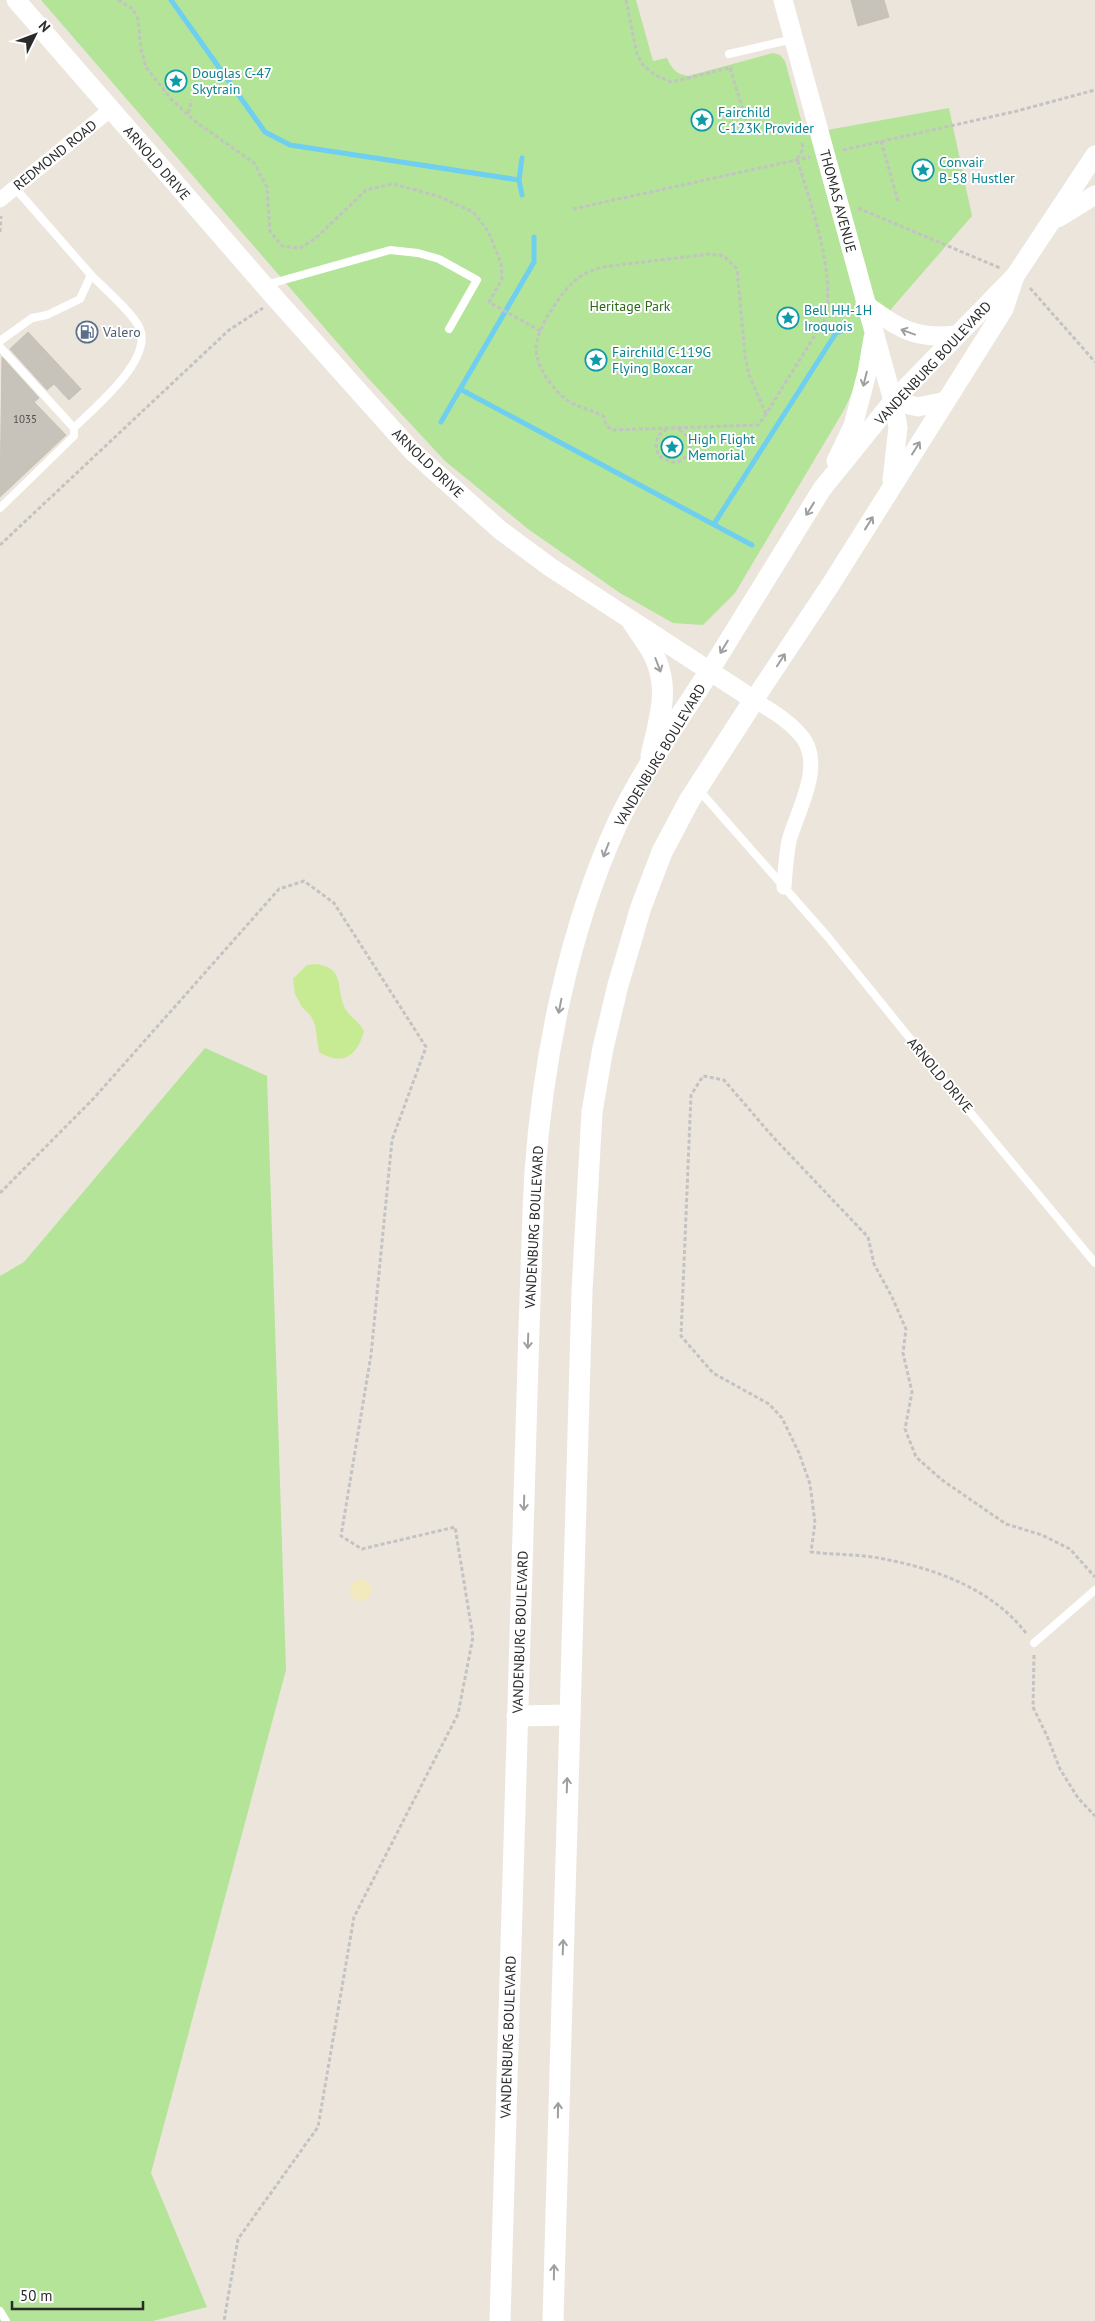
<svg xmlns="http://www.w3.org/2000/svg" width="1095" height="2321" font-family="'PT Sans',sans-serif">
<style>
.green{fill:#b3e498}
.sand{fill:#f2e9be}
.pitch{fill:#c7eb93}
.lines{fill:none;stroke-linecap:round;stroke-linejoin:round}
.stream{stroke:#6ecff0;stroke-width:5}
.building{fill:#c7c3ba;stroke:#c8c1b6}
.path{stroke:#c3c3c3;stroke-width:3;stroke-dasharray:4 2.5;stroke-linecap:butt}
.service{stroke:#fff;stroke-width:8}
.minor{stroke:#fff;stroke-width:15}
.tertiary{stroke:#fff;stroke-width:19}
.secondary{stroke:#fff;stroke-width:21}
.oneway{stroke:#9f9f9f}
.labels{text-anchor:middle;stroke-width:4;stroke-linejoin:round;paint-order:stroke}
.number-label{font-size:11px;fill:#51504e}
.culture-label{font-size:14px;fill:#0d838f;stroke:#fff;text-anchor:start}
.street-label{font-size:14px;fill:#2a2a2a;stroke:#fff}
.park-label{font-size:14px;fill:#2b6819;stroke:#fff}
.service-label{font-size:14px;fill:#4e5e75;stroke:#fff;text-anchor:start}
</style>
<rect width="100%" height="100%" fill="#ece5dc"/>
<g class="green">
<path d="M41 0H636L653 61 667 58C672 69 676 74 688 76L773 53 780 55 785 61 805 134 949 108 972 216 892 308 844 410 735 593 703 625 673 623 620 593 528 529 445 461 367 377Z"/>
<polygon points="205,1048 267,1076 286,1670 151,2173 207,2307 153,2321 0,2321 0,1276 24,1262"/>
</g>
<circle class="sand" cx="361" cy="1590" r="11"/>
<path class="pitch" d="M315 964C345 967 336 987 344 1006 347 1015 359 1021 364 1031 358 1055 343 1067 319 1052L315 1025 311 1016 302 1007 295 994 293 979 307 965Z"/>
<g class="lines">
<g class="stream">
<polyline points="171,0 265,132 290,145 519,180"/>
<polyline points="522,158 519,180 522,195"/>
<polyline points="460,389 752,545"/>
<polyline points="441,422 534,262 534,237"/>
<polyline points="714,524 836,333 842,331"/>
</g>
</g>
<g class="building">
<polygon points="851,0 884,0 889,17 858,26"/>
<polygon points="28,332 81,389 69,400 54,384 47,390 10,349"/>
<polygon points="2,357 39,398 34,402 66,435 0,497"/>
</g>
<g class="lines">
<g class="path">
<polyline points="118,0 133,9 138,20 141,49 146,67 172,100 196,122 254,163 267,187 270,231 282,246 300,248 316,238 366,190 393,184 438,196 473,212 488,231 501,263 502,279 489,302 540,331"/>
<polyline points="626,0 637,54 643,65 655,75 671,82 733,67"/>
<polyline points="730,68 746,120"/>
<polyline points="188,113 192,100"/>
<polyline points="881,141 898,201"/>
<polyline points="843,150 1017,111 1095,90"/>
<polyline points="858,208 1000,268"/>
<polyline points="573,209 810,157"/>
<polyline points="0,232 1,216"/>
<polyline points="1030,288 1095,362"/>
<path d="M766 414 749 375 745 355 737 269 724 256 710 254 602 267C593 270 586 273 578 278 563 289 535 330 536 349 537 366 549 384 561 395 574 408 590 408 604 417L606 425 612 430 758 425 766 414 825 319C836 273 811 205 797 159L803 149 802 143"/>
<path d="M667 429C655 435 653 446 660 457L675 463C687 459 693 450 689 438L678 428"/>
<polyline points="0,545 229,330 263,308"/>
<polyline points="0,1193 94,1098 279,889 304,881 334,903 426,1047 392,1140 371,1355 341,1536 362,1549 455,1527 473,1637 458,1714 354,1917 318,2127 238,2239 224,2321"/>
<path d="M1026 1633C993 1590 937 1569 884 1559 860 1554 835 1555 811 1552L815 1523 810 1484 799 1453 782 1418 769 1404 713 1373 681 1336 691 1095 703 1076 724 1080 773 1137 868 1237 874 1264 892 1297 906 1329 903 1353 912 1392 905 1429 916 1457 942 1480 1006 1524 1042 1535 1070 1549 1095 1577"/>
<polyline points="1034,1655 1033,1707 1047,1736 1060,1769 1078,1798 1095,1816"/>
</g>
<g class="service">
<polyline points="729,54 793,39"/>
<polyline points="266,285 390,250 418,253 439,259 477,280 449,329"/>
<polyline points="0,341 32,318 47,315 80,299 91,275 15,188"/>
<path d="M0 347 74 428C94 408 152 361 140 329 135 315 103 287 91 275"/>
<polyline points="0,508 74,436 74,428"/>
<polyline points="698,789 827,936 946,1083 1095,1263"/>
<polyline points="1034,1643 1095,1590"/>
<polyline points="0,2311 6,2321"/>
</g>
<g class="minor">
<polyline points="0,200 110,110"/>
<path d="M754 700C772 711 790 721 803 738 824 767 797 811 789 841 786 857 785 872 784 887"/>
</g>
<g class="tertiary">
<polyline points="16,0 276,299 412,451 500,530 550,567 754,700 831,584 1004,309 1015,276"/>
<polyline points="783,0 893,401 898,427 892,480"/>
<polyline points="1058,218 1095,195"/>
<path d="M865 304C897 328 916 340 956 335"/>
<polyline points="893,401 918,407 946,401"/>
<polyline points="836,461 853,426 867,373 873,338"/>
<polyline points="709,672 822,489 893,401 1015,276 1095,155"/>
</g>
<g class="secondary">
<path d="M633 623C641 635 651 647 656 660 670 692 658 723 651 756"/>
<polyline points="517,1716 570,1715"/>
<path d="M500 2321 529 1328C531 1276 532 1224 535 1172 543 1058 569 929 617 824 642 771 678 721 709 672"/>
<polyline points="553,2321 582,1291 592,1112 603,1048 618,985 641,907 662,852 689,801 754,700"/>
</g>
</g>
<defs><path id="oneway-shaft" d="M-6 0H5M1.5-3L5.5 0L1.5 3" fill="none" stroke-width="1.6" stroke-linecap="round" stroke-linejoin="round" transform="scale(1.25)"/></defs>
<g class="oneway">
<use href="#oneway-shaft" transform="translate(908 332) rotate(-160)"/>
<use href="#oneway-shaft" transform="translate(865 379) rotate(104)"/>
<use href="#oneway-shaft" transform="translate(916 448) rotate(-58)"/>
<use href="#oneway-shaft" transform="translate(810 509) rotate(122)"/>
<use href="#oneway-shaft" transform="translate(869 523) rotate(-58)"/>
<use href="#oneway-shaft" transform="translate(724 647) rotate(121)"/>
<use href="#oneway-shaft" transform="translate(781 660) rotate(-57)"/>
<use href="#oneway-shaft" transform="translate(658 665) rotate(69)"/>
<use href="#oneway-shaft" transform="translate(606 850) rotate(111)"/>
<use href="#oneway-shaft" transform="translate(560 1006) rotate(101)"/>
<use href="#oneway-shaft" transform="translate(528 1341) rotate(92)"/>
<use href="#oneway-shaft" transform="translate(524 1503) rotate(92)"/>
<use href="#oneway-shaft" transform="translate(567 1785) rotate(-88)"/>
<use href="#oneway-shaft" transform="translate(563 1947) rotate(-88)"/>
<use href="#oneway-shaft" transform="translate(558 2110) rotate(-89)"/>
<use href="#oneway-shaft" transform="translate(554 2272) rotate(-89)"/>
</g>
<defs>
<g id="sight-ring" transform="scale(1.125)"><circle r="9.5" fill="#fff" stroke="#0f9aa8" stroke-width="1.5"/><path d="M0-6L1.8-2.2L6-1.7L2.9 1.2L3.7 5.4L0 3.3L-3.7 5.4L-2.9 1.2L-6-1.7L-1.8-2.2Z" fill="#0f9aa8"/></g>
<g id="fuel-ring" transform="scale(1.125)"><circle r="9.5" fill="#fff" stroke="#5c6f8a" stroke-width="1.5"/><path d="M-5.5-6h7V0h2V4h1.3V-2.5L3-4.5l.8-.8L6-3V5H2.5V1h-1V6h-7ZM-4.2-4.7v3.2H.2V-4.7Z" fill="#5c6f8a"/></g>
</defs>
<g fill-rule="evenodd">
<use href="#sight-ring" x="176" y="81"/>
<use href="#sight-ring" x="702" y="120"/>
<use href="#sight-ring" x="923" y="170"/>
<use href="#sight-ring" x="788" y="318"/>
<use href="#fuel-ring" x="87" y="332"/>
<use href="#sight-ring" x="596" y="360"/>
<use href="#sight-ring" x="672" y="447"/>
</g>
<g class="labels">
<g class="number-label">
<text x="25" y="423">1035</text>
</g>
<g class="culture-label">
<text x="192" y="78">Douglas C-47<tspan x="192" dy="16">Skytrain</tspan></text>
<text x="718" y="117">Fairchild<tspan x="718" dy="16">C-123K Provider</tspan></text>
<text x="939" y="167">Convair<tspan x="939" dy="16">B-58 Hustler</tspan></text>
<text x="804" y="315">Bell HH-1H<tspan x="804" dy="16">Iroquois</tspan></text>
<text x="612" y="357">Fairchild C-119G<tspan x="612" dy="16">Flying Boxcar</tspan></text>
<text x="688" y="444">High Flight<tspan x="688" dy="16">Memorial</tspan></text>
</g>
<g class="street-label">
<text transform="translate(55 155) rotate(-39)" y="5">REDMOND ROAD</text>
<text transform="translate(157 163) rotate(49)" y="5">ARNOLD DRIVE</text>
<text transform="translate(838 201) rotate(75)" y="5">THOMAS AVENUE</text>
<text transform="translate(933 363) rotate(-47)" y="5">VANDENBURG BOULEVARD</text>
<text transform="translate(428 463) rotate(44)" y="5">ARNOLD DRIVE</text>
<text transform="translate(660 755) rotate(-59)" y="5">VANDENBURG BOULEVARD</text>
<text transform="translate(940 1075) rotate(50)" y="5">ARNOLD DRIVE</text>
<text transform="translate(534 1227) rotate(-87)" y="5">VANDENBURG BOULEVARD</text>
<text transform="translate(520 1632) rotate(-88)" y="5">VANDENBURG BOULEVARD</text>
<text transform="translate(508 2037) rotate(-88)" y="5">VANDENBURG BOULEVARD</text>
</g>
<g class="park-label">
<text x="630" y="311">Heritage Park</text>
</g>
<g class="service-label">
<text x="103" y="337">Valero</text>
</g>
</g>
<g transform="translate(35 35) rotate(48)" stroke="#ffffff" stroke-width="4" paint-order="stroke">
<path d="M0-4L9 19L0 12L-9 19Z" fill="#2a2a2a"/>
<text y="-8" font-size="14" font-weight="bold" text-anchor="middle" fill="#2a2a2a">N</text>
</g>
<path d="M12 2301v8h131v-8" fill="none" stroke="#2a2a2a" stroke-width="2.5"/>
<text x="20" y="2301" font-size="15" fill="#2a2a2a" stroke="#ffffff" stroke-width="4" paint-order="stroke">50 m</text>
</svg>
